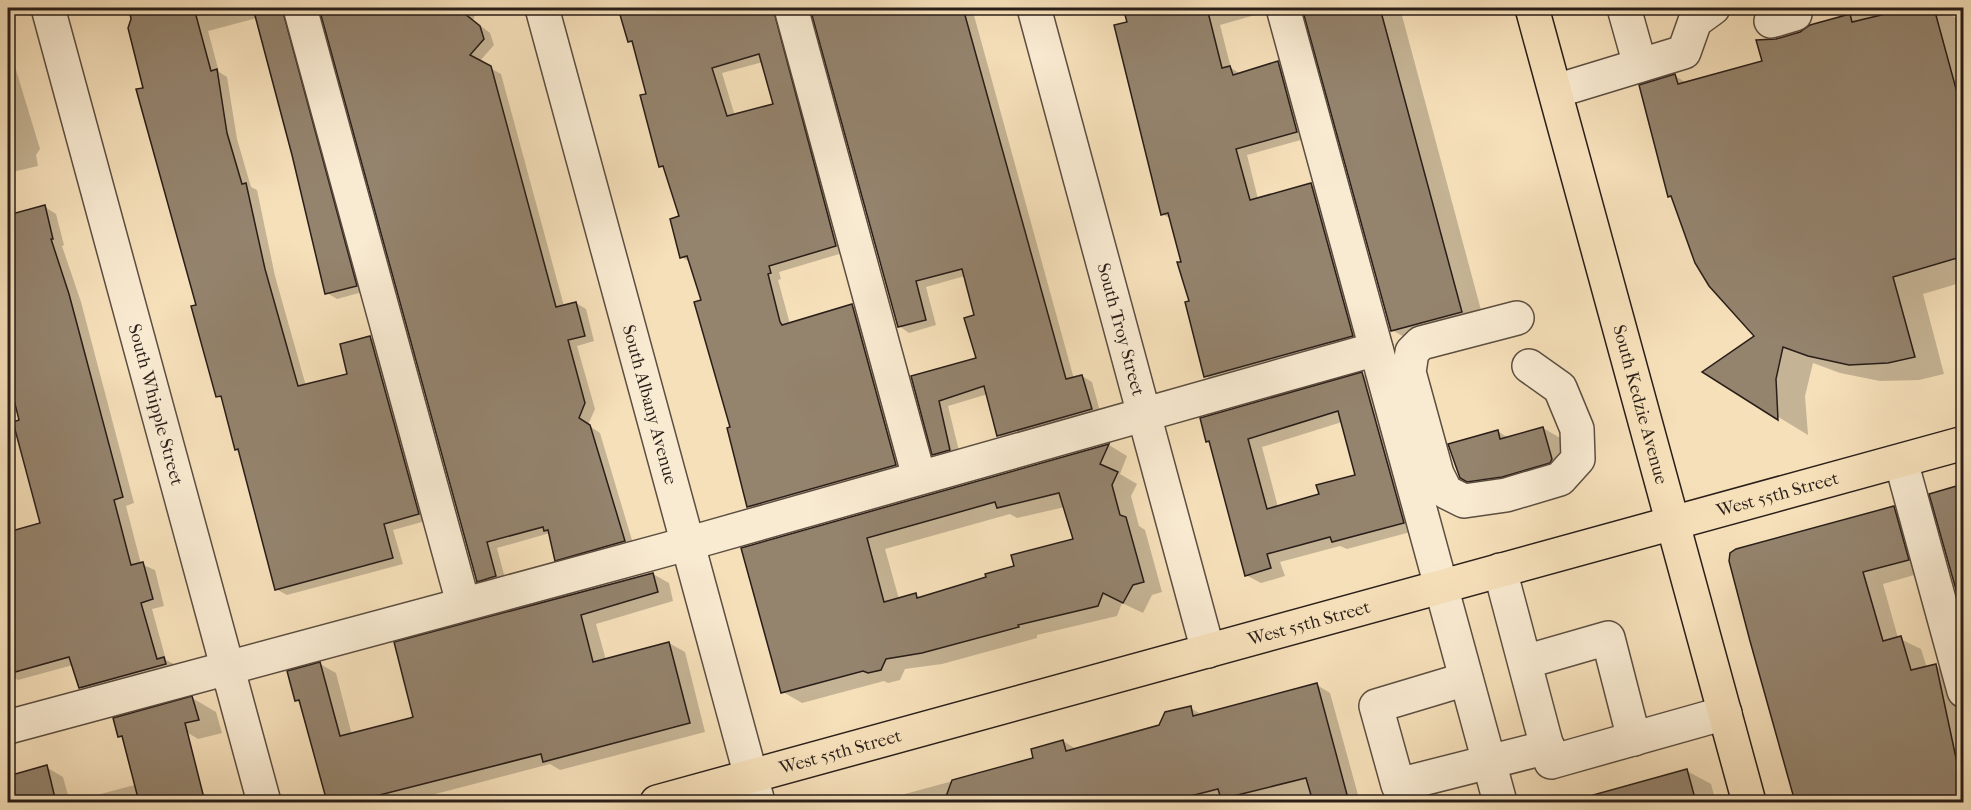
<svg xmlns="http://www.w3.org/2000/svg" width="1971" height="810" font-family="'IM FELL French Canon',serif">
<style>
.shadow{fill:#0003;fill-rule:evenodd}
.building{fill:#94836d;stroke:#291e19;stroke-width:1.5;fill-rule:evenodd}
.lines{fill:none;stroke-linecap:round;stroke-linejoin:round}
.minor-casing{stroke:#5c4e41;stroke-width:36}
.major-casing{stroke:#291e19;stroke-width:36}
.minor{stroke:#f9ebd2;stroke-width:33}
.major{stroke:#f6e0ba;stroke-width:33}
.labels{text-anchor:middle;stroke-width:4.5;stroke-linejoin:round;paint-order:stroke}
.street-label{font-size:18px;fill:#291e19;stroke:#f9ebd2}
</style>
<rect width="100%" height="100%" fill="#f6e0ba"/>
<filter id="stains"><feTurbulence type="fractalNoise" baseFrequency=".00333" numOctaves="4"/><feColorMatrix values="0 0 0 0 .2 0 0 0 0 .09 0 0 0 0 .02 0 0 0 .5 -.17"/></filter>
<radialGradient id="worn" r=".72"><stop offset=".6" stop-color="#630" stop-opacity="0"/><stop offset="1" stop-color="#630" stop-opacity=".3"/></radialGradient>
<g class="shadow">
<polygon points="130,8 293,8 366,291 337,299 327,293 294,154 257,18 208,31 219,72 227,77 237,139 251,187 257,190 275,276 306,386 349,375 370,338 381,344 429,520 393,530 403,564 287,595 276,589 240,451 236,449 223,399 217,396 145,89"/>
<polygon points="321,8 478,8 473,20 490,33 494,45 479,62 501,74 564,306 576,303 586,309 594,341 577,346 595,409 588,425 600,433 634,547 566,566 556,560 550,533 497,548 506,582 488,587 478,581"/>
<path d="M615 8H784L846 252 779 272 781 279 778 280 790 324 852 306 863 312 906 471 759 512 749 506 703 301 690 262 681 257 680 217 665 169 661 166 648 95 635 44 630 41 621 11ZM763 62 774 105 735 116 722 73Z"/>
<polygon points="812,8 972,8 1074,379 1082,376 1092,382 1101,415 1009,441 998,435 988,394 948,406 960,455 944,460 934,454 913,377 978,359 976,317 965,276 926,287 936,325 909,333 899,326"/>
<polygon points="1124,8 1272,8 1273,10 1220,25 1231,68 1241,74 1278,63 1289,69 1308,138 1247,155 1258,199 1311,184 1322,191 1363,342 1216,383 1206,376 1171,219 1162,214"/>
<polygon points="1326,8 1400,8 1485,325 1416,344 1392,330 1305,13"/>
<polygon points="1837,8 1950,8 1951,15 1962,21 1964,285 1960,283 1923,294 1944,374 1919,380 1880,381 1840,373 1813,363 1805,396 1808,435 1704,372 1756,336 1674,198 1669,196 1675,76 1687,83 1764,62 1777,40 1840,18"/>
<polygon points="8,57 13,60 40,149 36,155 38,166 8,173"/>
<polygon points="45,207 56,214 64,245 62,246 81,302 134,503 126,506 141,564 155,570 164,606 152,609 166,660 176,665 92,694 80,687 73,665 18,680 8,674 8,544 21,591 56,581 8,372 8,217"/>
<path d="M1362 374 1376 382 1418 530 1347 549 1340 546 1280 562 1285 576 1261 583 1246 575 1211 443 1207 441ZM1342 422 1357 476 1321 495 1278 507 1262 447Z"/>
<polygon points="1543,428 1567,442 1576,474 1486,491 1461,477 1497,431 1509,438"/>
<path d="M1109 445 1127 456 1120 474 1137 484 1131 496 1139 526 1145 530 1162 592 1152 595 1143 613 1122 603 1117 616 1037 635V638L942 664 905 669 900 680 888 683 884 681 802 703 783 692 743 549ZM1065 507 1075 540 988 578 921 598 915 595 899 599 885 549 1010 514 1017 518Z"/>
<polygon points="1964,486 1964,603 1931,495"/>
<polygon points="1894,508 1914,519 1928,571 1883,584 1898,638 1921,649 1927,668 1936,666 1956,678 1964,707 1964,802 1796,802 1731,561"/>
<polygon points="653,574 669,583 673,601 596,624 606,660 669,643 685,652 705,732 560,770 550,764 405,802 328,802 301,703 296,700 320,664 336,673 352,735 415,718 395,644"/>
<polygon points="1317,685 1330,693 1360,802 875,802 1035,759 1063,741 1076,749 1161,726 1190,708 1203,715"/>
<polygon points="192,698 216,712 222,733 198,739 180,728"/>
<polygon points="46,767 63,777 70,802 150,781 167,790 170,802 8,802 8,777"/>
<polygon points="1687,771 1711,784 1716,802 1569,802"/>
</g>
<g class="building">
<polygon points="129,8 194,8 211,71 217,69 227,133 242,184 246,183 265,269 298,386 347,374 340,344 370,336 419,514 384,524 393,558 275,590 238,449 235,450 221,396 216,397 191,306 196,305 136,89 143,88 128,28 131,19"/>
<polygon points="253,8 282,8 357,286 325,294 292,155"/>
<polygon points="319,8 463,8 464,13 480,26 484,39 470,55 491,66 556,307 576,302 585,336 568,340 585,403 579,418 590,425 625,541 555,561 548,530 544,531 543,527 487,542 496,576 477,582"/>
<path d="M618 8H773L836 246 769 266 771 273 768 274 780 322 782 325 852 304 896 465 747 507 727 428 730 427 694 302 701 300 687 256 680 258 670 219 679 216 663 166 659 167 640 95 646 94 632 41 628 42ZM759 54 773 104 727 116 712 68Z"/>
<polygon points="810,8 963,8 1066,379 1082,375 1092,409 997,436 984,386 939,401 950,450 932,455 911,376 976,358 964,318 974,315 962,269 916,281 926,320 898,327"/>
<polygon points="1123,8 1207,8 1222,68 1230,66 1233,75 1278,61 1297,132 1236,149 1250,200 1311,183 1353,336 1204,377 1185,302 1189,301 1177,262 1181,262 1168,213 1161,215 1114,25 1127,22"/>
<polygon points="1302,8 1380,8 1462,312 1391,331"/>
<polygon points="1910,8 1934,8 1964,118 1964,147 1957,149 1964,173 1964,256 1893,277 1915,357 1888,363 1849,365 1808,356 1783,347 1776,379 1778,420 1702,372 1754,336 1709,286 1695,263 1671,196 1668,197 1639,85 1675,74 1678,84 1762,61 1756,40 1776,39 1800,32 1810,25 1850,14 1852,22"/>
<polygon points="45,205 53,239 51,239 69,294 123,497 114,500 131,565 143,562 153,599 141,603 157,659 164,657 166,664 79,688 69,657 8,674 8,532 40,523 13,422 19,420 8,376 8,215"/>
<path d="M1362 372 1404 523 1332 542 1330 537 1267 554 1271 568 1245 576 1209 441 1206 442 1200 418ZM1338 411 1355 475 1316 485 1319 494 1267 509 1248 439Z"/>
<polygon points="1543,427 1552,459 1550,463 1502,477 1467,482 1460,478 1448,444 1498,430 1500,439"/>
<path d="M1109 444 1100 464 1118 472 1112 485 1120 515 1126 517 1144 582 1133 585 1123 603 1103 593 1098 606 1018 625 1019 627 922 653 886 659 881 670 868 673 863 671 781 693 741 548ZM1059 493 1073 539 1011 555 1014 566 985 574 986 577 917 598 916 593 884 602 867 538 995 502 997 508Z"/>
<polygon points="1960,485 1964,501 1964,618 1929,494"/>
<polygon points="1894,506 1909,560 1863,572 1883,641 1901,636 1911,670 1936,664 1959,772 1964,772 1964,802 1795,802 1750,641 1729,561 1730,553 1736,549"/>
<polygon points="653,573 658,592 581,615 593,662 669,642 690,723 543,762 541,754 352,802 327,802 299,700 295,701 287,671 320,662 340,736 410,718 413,717 394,642"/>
<polygon points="1317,683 1349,802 1313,802 1306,778 1221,799 1218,789 1167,802 944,802 952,780 1033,758 1031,749 1063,740 1066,751 1159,725 1165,712 1191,706 1193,716"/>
<polygon points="192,696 199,720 185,723 205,802 139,802 122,736 118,737 113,718"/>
<polygon points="47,765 56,802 8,802 8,776"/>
<polygon points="1687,769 1696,802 1594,802 1593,795"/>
</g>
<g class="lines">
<g class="minor-casing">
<g id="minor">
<path id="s1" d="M48 8 264 802"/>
<polyline points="300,8 463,603"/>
<path id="s2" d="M542 8 758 802"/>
<polyline points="791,8 919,477"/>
<path id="s3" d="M1034 8 1208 651"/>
<polyline points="1283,8 1500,802"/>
<polyline points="1624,8 1640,65"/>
<polyline points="1771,21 1795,14 1793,8"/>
<polyline points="1556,91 1684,52 1695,21 1713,8"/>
<polyline points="1517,318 1421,343 1412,352 1409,372 1437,474 1446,492 1464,501 1506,495 1560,479 1578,459 1577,429 1560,388 1529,366"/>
<polyline points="1901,461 1964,691"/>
<polyline points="1500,570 1551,762 1725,713"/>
<polyline points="1525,662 1608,638 1634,739"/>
<polyline points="1466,679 1376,706 1398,785 1548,747"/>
<path d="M8 727C234 664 463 606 690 543 919 479 1147 412 1376 349"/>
</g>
</g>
<g class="major-casing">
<g id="major">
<path id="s4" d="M1532 8 1749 802"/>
<path id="s5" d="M657 802 1964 443"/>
</g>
</g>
<use href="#minor" class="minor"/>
<use href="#major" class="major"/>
</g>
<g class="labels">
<g class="street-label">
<text dy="6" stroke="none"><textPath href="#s3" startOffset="333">South Troy Street</textPath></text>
<text dy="6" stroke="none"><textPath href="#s1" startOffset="411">South Whipple Street</textPath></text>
<text dy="6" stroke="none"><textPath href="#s2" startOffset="411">South Albany Avenue</textPath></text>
<text dy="6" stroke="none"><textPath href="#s4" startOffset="411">South Kedzie Avenue</textPath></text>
<text dy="6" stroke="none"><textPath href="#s5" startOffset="1162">West 55th Street</textPath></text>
<text dy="6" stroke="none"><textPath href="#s5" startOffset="676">West 55th Street</textPath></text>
<text dy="6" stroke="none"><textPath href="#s5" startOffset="190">West 55th Street</textPath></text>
</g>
</g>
<rect width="1971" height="810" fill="none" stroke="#f6e0ba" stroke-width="30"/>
<rect x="9" y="9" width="1953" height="792" fill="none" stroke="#291e19" stroke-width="3"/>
<rect x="15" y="15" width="1941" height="780" fill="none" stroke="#291e19" stroke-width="1.5"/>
<rect width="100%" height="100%" filter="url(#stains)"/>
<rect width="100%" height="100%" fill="url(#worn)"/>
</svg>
